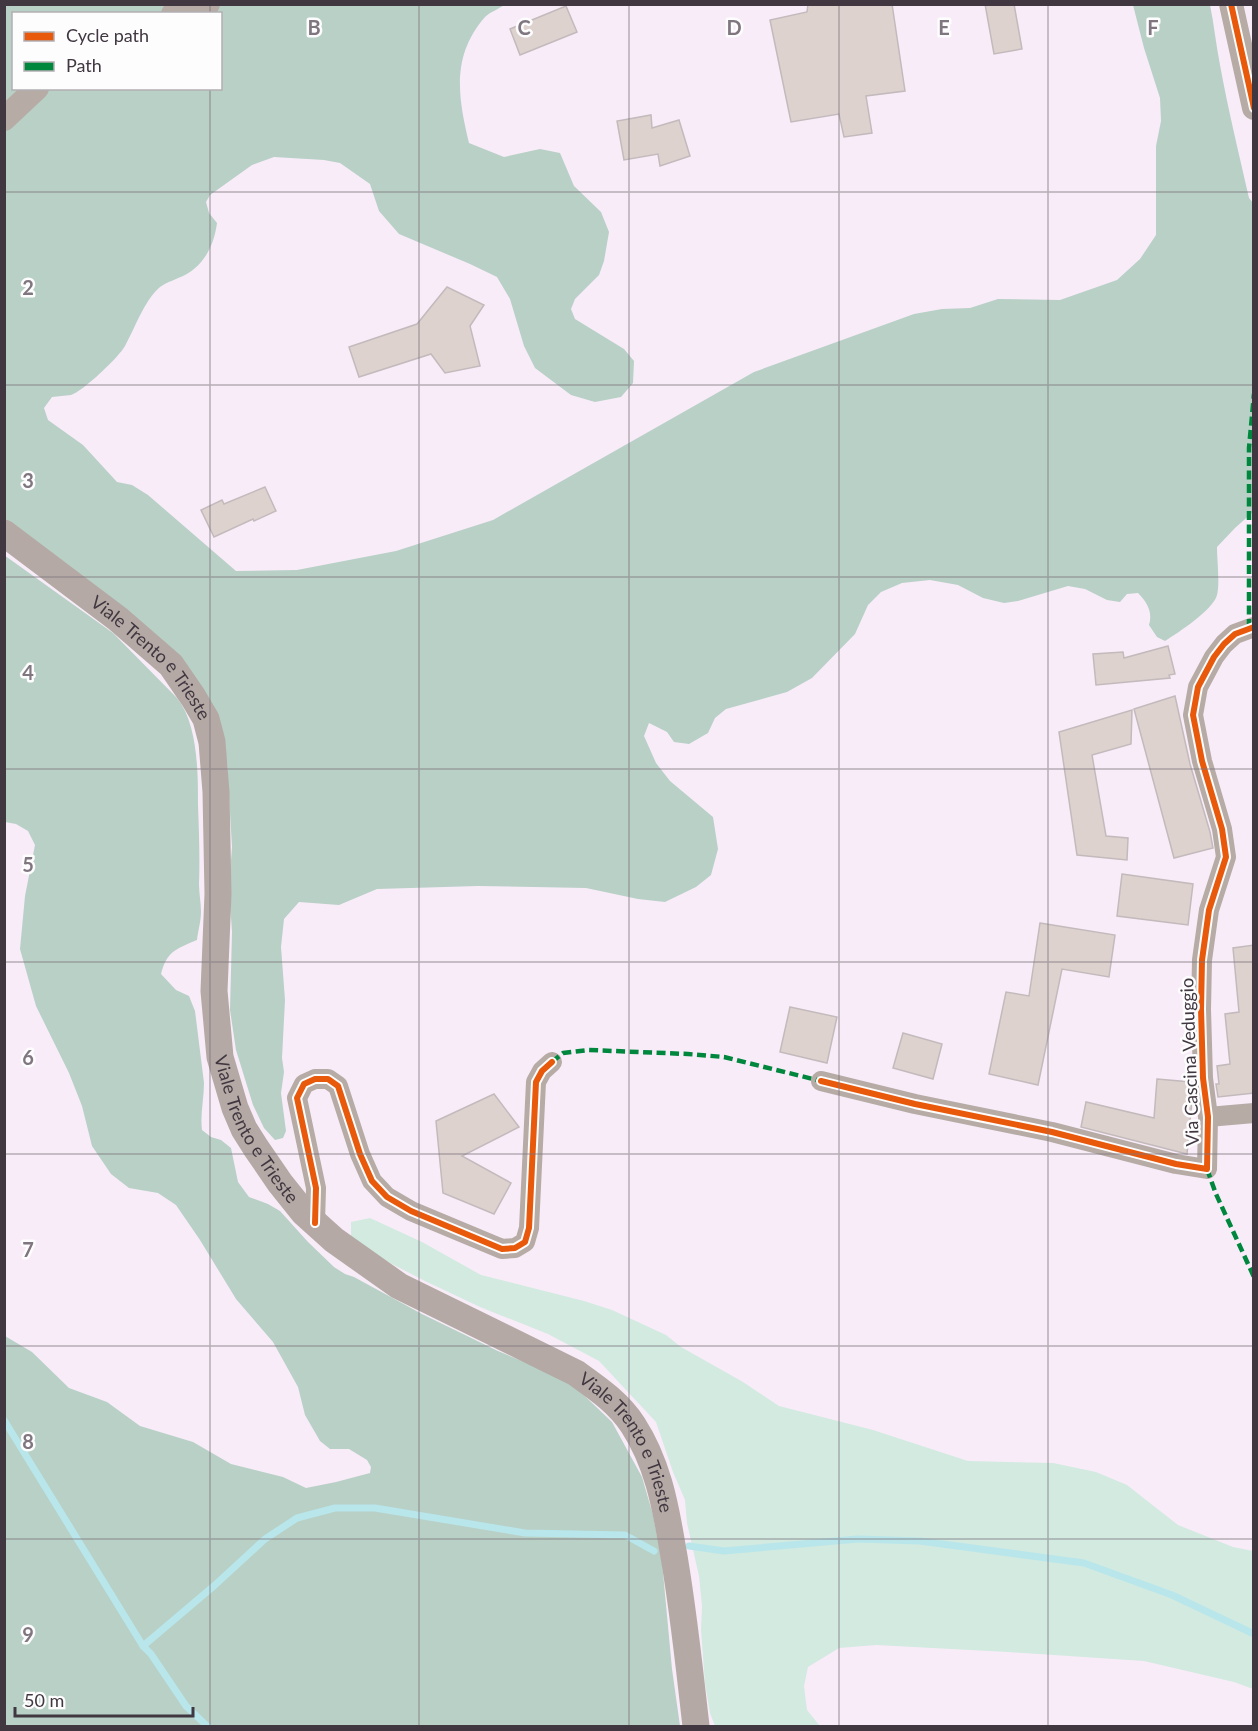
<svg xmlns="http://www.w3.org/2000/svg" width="1258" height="1731" font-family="Lato,sans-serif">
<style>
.green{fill:#d2eae0}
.forest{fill:#b8d0c6;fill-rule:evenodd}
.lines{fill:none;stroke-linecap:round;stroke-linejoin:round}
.stream{stroke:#b8e6eb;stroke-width:7}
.building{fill:#ded2cf;stroke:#c3babc;stroke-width:1.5}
.minor{stroke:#b7aba6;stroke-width:20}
.tertiary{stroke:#b7aba6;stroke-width:24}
.secondary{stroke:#b5a9a5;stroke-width:27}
.quiet{stroke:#00873e;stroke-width:4.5;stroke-dasharray:9 4.5;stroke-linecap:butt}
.cycleway-casing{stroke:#fdfdfd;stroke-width:10}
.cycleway{stroke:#e8590c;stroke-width:6}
.grid{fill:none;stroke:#807680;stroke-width:1.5;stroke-opacity:0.55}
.labels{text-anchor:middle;stroke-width:5;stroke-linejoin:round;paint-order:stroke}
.street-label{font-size:18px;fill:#403740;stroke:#fdfdfd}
.grid-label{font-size:20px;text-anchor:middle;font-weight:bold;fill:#807680;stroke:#fdfdfd;stroke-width:5;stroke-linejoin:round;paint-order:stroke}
</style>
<rect width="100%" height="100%" fill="#f8ecf8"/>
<polygon class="green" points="370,1218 422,1242 481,1275 584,1301 612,1310 666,1335 681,1347 743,1382 779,1406 873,1430 968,1461 1053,1463 1096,1472 1127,1485 1178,1525 1233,1547 1253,1551 1253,1689 1234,1682 1144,1661 1008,1652 876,1645 839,1648 808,1667 804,1686 807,1710 820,1726 715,1726 710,1713 705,1683 701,1630 702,1606 699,1576 687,1523 685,1500 673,1472 656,1422 599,1361 548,1334 480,1307 425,1281 392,1264 351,1239 351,1222"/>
<g class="forest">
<path d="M4 5H504C499 9 490 12 485 17 451 56 458 97 469 143L504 157 540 149 560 153 574 186 601 212 609 232 604 261 599 275 575 299 571 309 575 319 624 349 634 361 633 383 621 397 595 402 571 395 535 368 524 346 510 299 497 277 470 264 399 234 379 211 370 184 340 163 324 160 274 157 252 165 210 195 206 202 209 213 217 223C214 245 205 264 185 275 177 279 167 282 160 287 144 301 135 328 125 346 119 357 82 392 71 395 65 396 58 396 52 397L44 408 48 420 83 445 117 482 132 485 148 495 236 571 297 570 396 551 493 520 754 372 914 314 942 309 970 308 998 299 1060 300 1117 280 1140 259 1156 235V146L1161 121 1160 98 1144 48 1133 5H1210C1214 24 1216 45 1220 65 1228 109 1239 154 1249 198L1254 204 1253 512 1235 528 1217 547C1217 560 1220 584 1217 595 1213 610 1179 632 1165 641L1157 637 1149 625C1153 612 1147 602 1138 593L1127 594 1120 602 1107 600 1085 589 1068 586 1018 601 1004 603 983 598 958 585 930 580 902 583 881 592 868 605 855 634 812 678 787 692 726 709 715 718 708 733 689 744 674 742 667 732 649 723 644 736 656 763 670 781 713 817 718 849 711 875 696 887 665 902 638 899 586 888 478 886 377 889 339 905 299 902 284 919 281 947 285 1000 282 1058 284 1072 281 1093 286 1131 283 1138 275 1140 264 1128 253 1105 236 1050 230 1010 232 932 229 887 232 847 227 761 219 730 5 520ZM14 14H220V88H14Z"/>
<path d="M4 555 113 633 177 698C198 724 198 773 198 805 199 832 200 858 199 884 199 893 201 903 201 912 201 921 198 931 197 940 176 949 167 951 161 974L176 990 189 996 195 1011 204 1083C204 1099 200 1114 202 1130L211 1137 221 1140 231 1148 238 1182 249 1197 268 1204 280 1211 308 1242 334 1267 345 1274 354 1277 422 1314 498 1351 568 1380 612 1422 642 1477 653 1515 662 1562 672 1669 680 1726H5V1336L32 1352 69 1388 107 1402 140 1426 193 1442 231 1464 283 1477 306 1488 336 1482 370 1473 371 1467 367 1460 349 1449H330L320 1441 305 1415 298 1387 273 1342 236 1299 200 1240 176 1205 158 1193 129 1188 111 1174 92 1146 82 1106 69 1073 36 1006 20 949 25 896 35 845 28 831 16 824 5 822Z"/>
</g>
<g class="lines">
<g class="stream">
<polyline points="4,1420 143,1646 151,1654 186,1706 207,1726"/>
<polyline points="689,1546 724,1551 858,1539 920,1541 1084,1563 1172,1595 1254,1634"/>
<polyline points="143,1646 215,1585 265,1539 297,1518 335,1508 375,1508 525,1533 625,1535 654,1551"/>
</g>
</g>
<g class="building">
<polygon points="808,4 892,4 905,91 866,96 872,133 844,137 839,114 791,122 770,20 807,12"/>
<polygon points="985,4 1014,4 1022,49 994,54"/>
<polygon points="566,6 577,32 520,55 510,29"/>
<polygon points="651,115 652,128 679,120 690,156 660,166 658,154 624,160 617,121"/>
<polygon points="447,287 484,305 470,326 480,366 445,373 431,354 359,377 349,347 417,324"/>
<polygon points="265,487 276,511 254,521 253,519 214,537 201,510 222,500 224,504"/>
<polygon points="1168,646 1175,674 1169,675 1170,678 1096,685 1093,654 1123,652 1124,658"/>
<polygon points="1175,696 1190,764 1210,832 1213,848 1174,858 1134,709"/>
<polygon points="1132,710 1131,744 1092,755 1106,836 1128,838 1127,860 1077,855 1059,732"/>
<polygon points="1122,874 1193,884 1188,925 1117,916"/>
<polygon points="1040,923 1115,935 1109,977 1062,969 1038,1085 989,1074 1006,992 1029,996"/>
<polygon points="1254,945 1254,1093 1218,1097 1216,1084 1219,1084 1217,1066 1230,1064 1225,1014 1239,1012 1233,948"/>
<polygon points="790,1007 837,1017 827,1063 780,1052"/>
<polygon points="903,1033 942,1044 933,1079 893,1068"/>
<polygon points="1157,1079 1191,1082 1194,1099 1192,1100 1187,1154 1081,1127 1086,1102 1154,1118"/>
<polygon points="494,1094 519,1127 462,1156 511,1183 494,1214 443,1193 436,1121"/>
</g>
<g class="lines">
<g class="minor">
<polyline points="821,1081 915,1104 1052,1132 1176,1164 1207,1169 1208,1117 1203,1078 1201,1009 1202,960 1209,910 1226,857 1222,829 1202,761 1193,715 1198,687 1214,657 1224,644 1235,634 1254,627"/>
<polyline points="1208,1117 1254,1113"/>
<polyline points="315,1223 316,1188 297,1098 304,1084 315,1079 328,1079 338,1086 360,1154 372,1181 387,1197 411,1211 502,1249 515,1248 525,1242 529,1228 536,1082 542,1071 552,1062"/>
</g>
<g class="tertiary">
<polyline points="1231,4 1254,108"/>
<polyline points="173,14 208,4"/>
<polyline points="4,119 37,88"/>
</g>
<path class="secondary" id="s1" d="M4 533 118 619 171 665 193 697 206 719 212 742 216 792 218 894 214 991 220 1057 235 1108 244 1129 256 1148 280 1183 304 1213 334 1240 399 1286 576 1373C597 1388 619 1403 633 1425 657 1462 665 1503 672 1545 683 1605 689 1666 696 1726"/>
<g class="quiet">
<polyline points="1249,628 1249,448 1254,394"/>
<polyline points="552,1062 563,1053 589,1050 688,1054 724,1057 821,1081"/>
<polyline points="1207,1169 1216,1194 1254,1277"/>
</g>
<g class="cycleway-casing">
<g id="cycleway">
<polyline points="1231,4 1254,108"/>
<polyline points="821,1081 915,1104 1052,1132 1176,1164 1207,1169 1208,1117 1203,1078 1201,1009 1202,960 1209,910 1226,857 1222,829 1202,761 1193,715 1198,687 1214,657 1224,644 1235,634 1254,627"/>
<polyline points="315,1223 316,1188 297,1098 304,1084 315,1079 328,1079 338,1086 360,1154 372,1181 387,1197 411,1211 502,1249 515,1248 525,1242 529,1228 536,1082 542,1071 552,1062"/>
</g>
</g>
<use href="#cycleway" class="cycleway"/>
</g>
<path class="grid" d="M210 4V14M419 4V1726M629 4V1726M839 4V1726M1048 4V1726M210 88V1726M4 192H1254M4 385H1254M4 577H1254M4 769H1254M4 962H1254M4 1154H1254M4 1346H1254M4 1539H1254"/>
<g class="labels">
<g class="street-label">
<text dy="6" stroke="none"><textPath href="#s1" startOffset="194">Viale Trento e Trieste</textPath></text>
<text transform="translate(1190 1062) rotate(-92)" y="6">Via Cascina Veduggio</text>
<text dy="6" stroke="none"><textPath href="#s1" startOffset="698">Viale Trento e Trieste</textPath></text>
<text dy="6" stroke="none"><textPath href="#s1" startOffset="1202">Viale Trento e Trieste</textPath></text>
</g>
</g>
<g class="grid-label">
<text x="314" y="35">B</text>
<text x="524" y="35">C</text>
<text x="734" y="35">D</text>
<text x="944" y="35">E</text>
<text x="1153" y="35">F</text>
<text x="28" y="295">2</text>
<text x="28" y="488">3</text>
<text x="28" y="680">4</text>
<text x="28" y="872">5</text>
<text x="28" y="1065">6</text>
<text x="28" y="1257">7</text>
<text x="28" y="1449">8</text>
<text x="28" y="1642">9</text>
</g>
<rect width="1258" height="1731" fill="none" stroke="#403740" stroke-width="12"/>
<rect x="12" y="12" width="210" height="78" fill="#fdfdfd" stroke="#b1aeb1" stroke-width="1.5"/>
<rect x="24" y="32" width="30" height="9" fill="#e8590c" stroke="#b1aeb1" stroke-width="1.5"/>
<text x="66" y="42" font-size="18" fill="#403740">Cycle path</text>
<rect x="24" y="62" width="30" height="9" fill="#00873e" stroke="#b1aeb1" stroke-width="1.5"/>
<text x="66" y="72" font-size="18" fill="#403740">Path</text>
<path d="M15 1707v9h178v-9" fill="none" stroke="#403740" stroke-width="3"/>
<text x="24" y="1707" font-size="18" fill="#403740" stroke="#fdfdfd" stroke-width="4.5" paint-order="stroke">50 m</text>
</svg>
